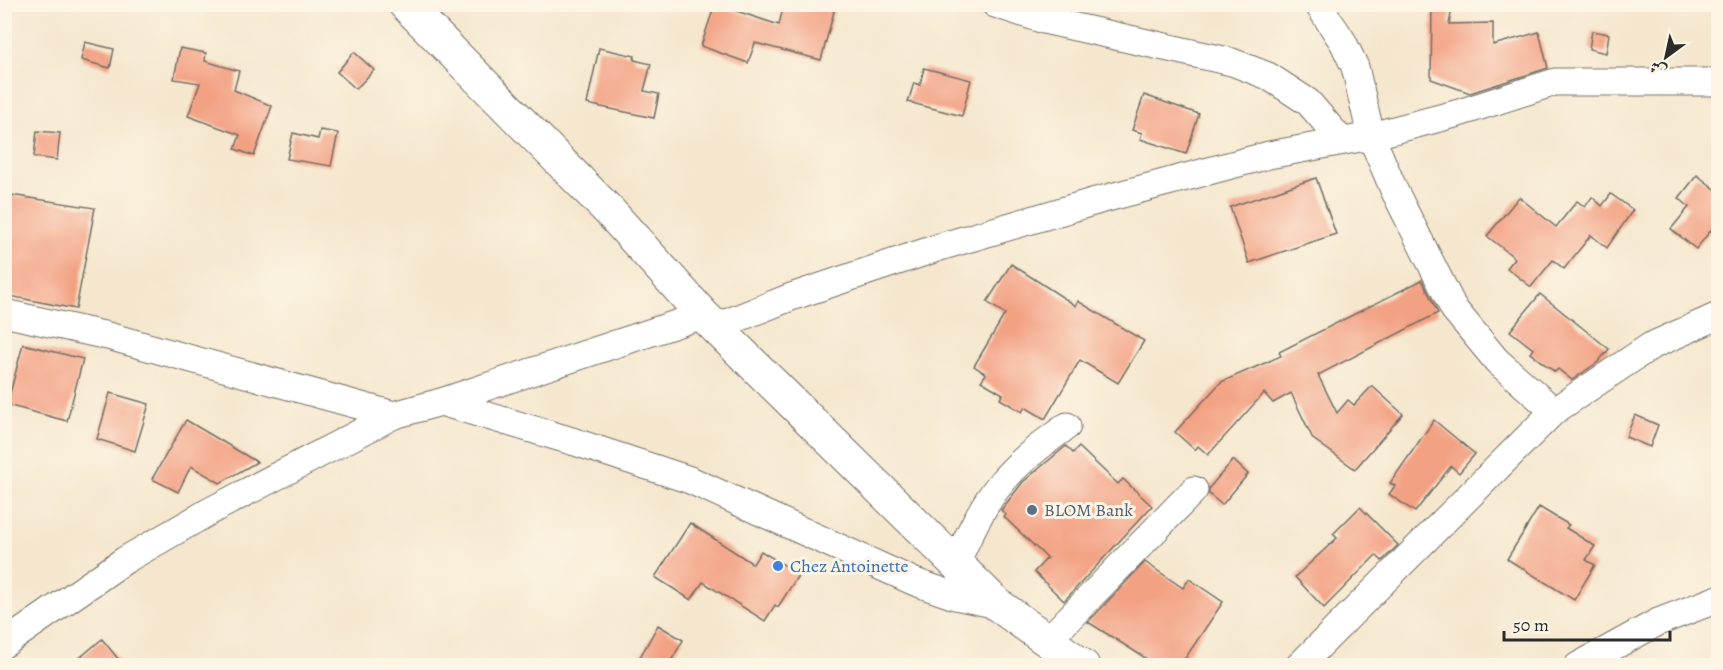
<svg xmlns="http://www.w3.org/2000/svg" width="1723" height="670" font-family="Alegreya,Amiri,serif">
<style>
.building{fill:#f3a183}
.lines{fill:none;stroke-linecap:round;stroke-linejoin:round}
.minor-casing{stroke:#726d64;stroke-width:29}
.major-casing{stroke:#726d64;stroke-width:35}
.minor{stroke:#fff;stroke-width:27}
.major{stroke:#fff;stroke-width:33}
.service-dot{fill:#5c6f8a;stroke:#fcf5e5;stroke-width:2}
.shop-dot{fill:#3f7fe0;stroke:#fcf5e5;stroke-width:2}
.labels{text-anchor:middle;stroke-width:6;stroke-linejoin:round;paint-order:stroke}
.service-label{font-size:18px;fill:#4e5e75;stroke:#fcf5e5;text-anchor:start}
.shop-label{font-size:18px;fill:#366cbe;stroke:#fcf5e5;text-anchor:start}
</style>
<rect width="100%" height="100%" fill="#fcf5e5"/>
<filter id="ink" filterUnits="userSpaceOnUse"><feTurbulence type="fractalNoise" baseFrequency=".0167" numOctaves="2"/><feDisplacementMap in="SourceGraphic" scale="12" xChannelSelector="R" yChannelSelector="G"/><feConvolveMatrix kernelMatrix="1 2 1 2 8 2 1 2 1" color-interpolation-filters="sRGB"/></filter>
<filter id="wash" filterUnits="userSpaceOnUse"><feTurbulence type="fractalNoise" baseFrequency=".008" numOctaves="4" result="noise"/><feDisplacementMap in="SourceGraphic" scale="24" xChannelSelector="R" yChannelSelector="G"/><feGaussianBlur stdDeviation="1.35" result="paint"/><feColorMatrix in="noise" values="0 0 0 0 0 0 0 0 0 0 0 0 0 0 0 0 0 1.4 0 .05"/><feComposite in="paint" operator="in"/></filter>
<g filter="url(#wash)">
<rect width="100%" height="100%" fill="#f5e7ce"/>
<g id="blocks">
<g class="building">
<polygon points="715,4 779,25 784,4 836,4 821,60 755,43 748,63 701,46"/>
<polygon points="1432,4 1453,4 1449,24 1493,23 1493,45 1539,32 1548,68 1470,93 1431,79"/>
<polygon points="1592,31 1609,34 1606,53 1589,49"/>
<polygon points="85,42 114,49 110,68 81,60"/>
<polygon points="180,48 206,53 205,61 239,71 234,90 272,106 254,156 235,149 240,135 188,116 200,83 174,79"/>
<polygon points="599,48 635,56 634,60 651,64 644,91 659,94 654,118 587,104"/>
<polygon points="354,52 374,70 356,89 337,72"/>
<polygon points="924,68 971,80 962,116 908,102 914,83 920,85"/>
<polygon points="1144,95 1199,114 1186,154 1140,139 1142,133 1132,130"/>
<polygon points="320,130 338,133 331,166 287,159 293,133 318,139"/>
<polygon points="37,131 60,133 57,160 34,157"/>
<polygon points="1697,175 1719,192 1719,220 1696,249 1671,229 1689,207 1679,198"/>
<polygon points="1316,178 1336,234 1249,263 1230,207"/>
<polygon points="4,194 95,208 76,309 4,295"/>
<polygon points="1611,194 1633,210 1607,248 1591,235 1564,269 1553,260 1531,287 1507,268 1515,258 1487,236 1519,197 1556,227 1577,201 1585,207 1592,197 1602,206"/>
<polygon points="1011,264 1076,306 1078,301 1144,341 1118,383 1080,360 1045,419 1025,407 1022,412 1000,399 1003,394 981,381 986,374 974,366 1005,314 987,302"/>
<polygon points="1422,280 1438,313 1318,375 1337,413 1348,400 1354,405 1372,386 1403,414 1355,469 1313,439 1291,393 1273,403 1264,393 1208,455 1198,446 1195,450 1175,432 1221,382 1281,356 1279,352"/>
<polygon points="1540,294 1609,349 1598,362 1572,380 1558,369 1555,372 1530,353 1533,349 1510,331"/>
<polygon points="23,344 83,359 67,421 7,405"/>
<polygon points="110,393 149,404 135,451 97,439"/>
<polygon points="1635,415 1658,425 1650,447 1626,437"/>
<polygon points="186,420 257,462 220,483 191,466 178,492 152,479"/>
<polygon points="1434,420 1475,454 1459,473 1451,466 1415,512 1389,494 1395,486 1390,483"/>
<polygon points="1066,446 1073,453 1079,447 1118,484 1123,479 1152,506 1064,601 1034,572 1047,558 1004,517 1006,515 1001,510 1023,482"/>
<polygon points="1233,460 1248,474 1222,505 1209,494 1209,488"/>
<polygon points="1360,507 1398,545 1382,561 1376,555 1324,608 1295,577 1337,538 1333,534"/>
<polygon points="1539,507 1569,525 1566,528 1595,546 1586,560 1595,565 1574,600 1507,559"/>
<polygon points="690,523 753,564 761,551 799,574 778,607 775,605 765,621 703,582 691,600 655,577"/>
<polygon points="1145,562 1183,588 1189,579 1223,602 1180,666 1150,666 1147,659 1088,622"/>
<polygon points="658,625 683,640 668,666 635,666"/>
<polygon points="102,639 124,666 70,666"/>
</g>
</g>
</g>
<g filter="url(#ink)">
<use href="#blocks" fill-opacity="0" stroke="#726d64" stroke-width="1.5"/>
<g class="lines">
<g class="minor-casing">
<g id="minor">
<polyline points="995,4 1044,20 1232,62 1268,76 1308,102 1342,141"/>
<polyline points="1318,4 1343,42 1355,67 1371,136 1394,190 1454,309 1497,361 1554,411"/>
<polyline points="4,313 108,336 394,415"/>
<polyline points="716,327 791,297 943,246 1096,201 1269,155 1371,136 1459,113 1555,82 1718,82"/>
<polyline points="441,402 575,442 690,480 915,582 955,596 998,605"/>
<path d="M956 564C986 493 1004 471 1067 426"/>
<polyline points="1049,639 1194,490"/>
<polyline points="4,644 125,560 212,510 394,415 441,402 703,315"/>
<polyline points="1299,666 1554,411 1651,346 1718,316"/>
<polyline points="1578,666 1658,622 1718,599"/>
</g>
</g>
<g class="major-casing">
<polyline id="major" points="405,4 611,213 703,315 998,605 1083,666"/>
</g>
<use href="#minor" class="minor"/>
<use href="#major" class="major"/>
</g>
</g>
<circle class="service-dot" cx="1032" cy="510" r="6"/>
<circle class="shop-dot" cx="778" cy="566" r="6"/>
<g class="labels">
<g class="service-label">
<text x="1044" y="516">BLOM Bank</text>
</g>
<g class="shop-label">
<text x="790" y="572">Chez Antoinette</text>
</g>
</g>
<rect width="1723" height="670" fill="none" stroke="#fcf5e5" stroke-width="24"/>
<g transform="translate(1666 57) rotate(213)" stroke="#fcf5e5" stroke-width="4.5" paint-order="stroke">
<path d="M0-4.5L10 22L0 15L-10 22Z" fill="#2b2b2b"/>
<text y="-9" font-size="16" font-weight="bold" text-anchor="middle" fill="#2b2b2b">ش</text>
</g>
<path d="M1504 631v9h166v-9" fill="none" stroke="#2b2b2b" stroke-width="3"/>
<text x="1513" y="631" font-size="18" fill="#2b2b2b" stroke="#fcf5e5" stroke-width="4.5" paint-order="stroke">50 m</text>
</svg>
